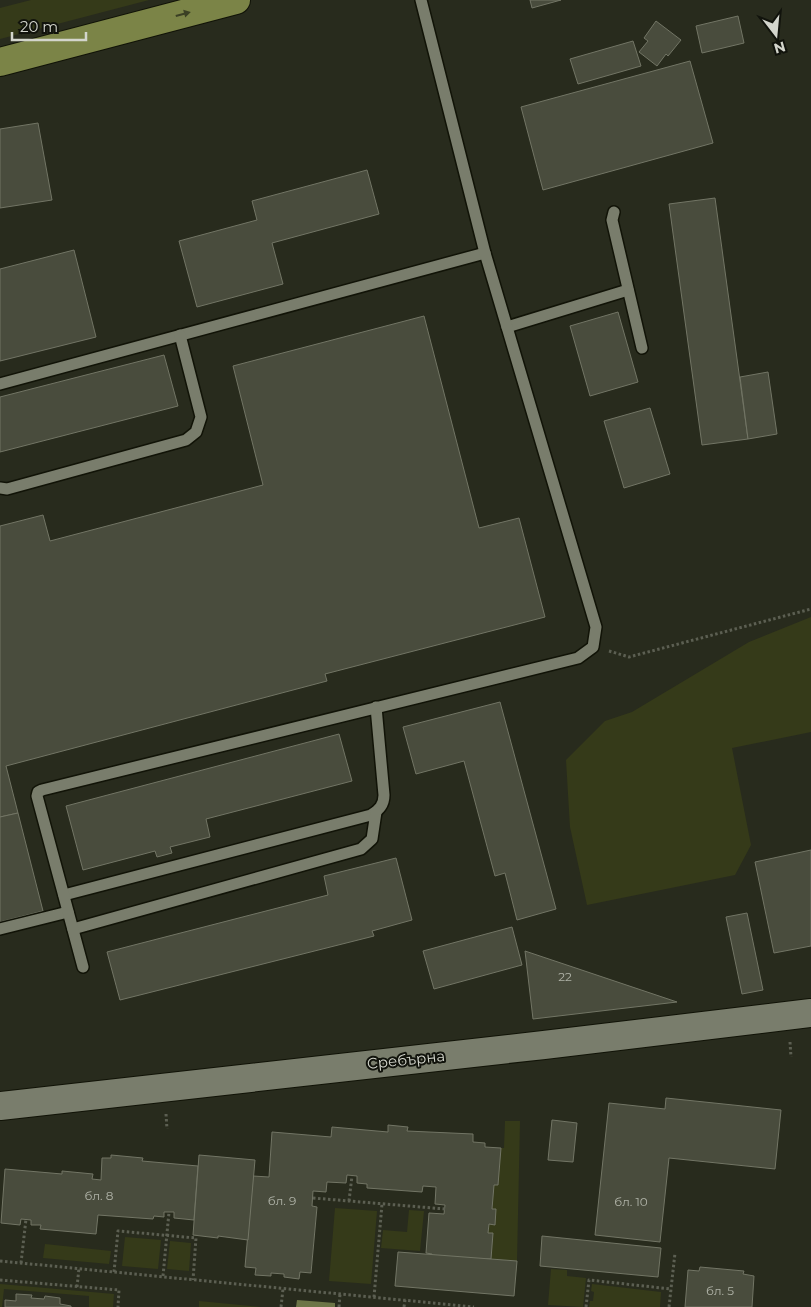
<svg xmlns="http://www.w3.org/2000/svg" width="811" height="1307" font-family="Montserrat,sans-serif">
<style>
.green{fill:#353a19}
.water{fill:#6d7547}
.building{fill:#494c3d;stroke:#727565}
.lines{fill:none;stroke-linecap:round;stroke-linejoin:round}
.service-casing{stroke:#111307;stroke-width:14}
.tertiary-casing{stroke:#111307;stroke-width:30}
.primary-casing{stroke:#111307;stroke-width:30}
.path{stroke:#5c5f52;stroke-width:3;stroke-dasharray:2.5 2.5;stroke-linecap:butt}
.service{stroke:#797d6c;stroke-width:11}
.tertiary{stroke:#797d6c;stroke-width:28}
.primary{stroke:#7b8447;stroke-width:28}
.oneway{fill:#3b4024}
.labels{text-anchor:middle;stroke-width:4;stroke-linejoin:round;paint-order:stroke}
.number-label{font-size:12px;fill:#b0b3a8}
.street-label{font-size:15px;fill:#d3d5cc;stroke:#11130c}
</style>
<rect width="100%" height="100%" fill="#282b1d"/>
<g class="green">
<polygon points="31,0 149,0 0,39 0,8"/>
<polygon points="811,617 811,732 732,748 751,845 735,875 587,905 570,827 566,760 605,721 632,712 749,642"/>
<polygon points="505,1121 520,1121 517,1261 491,1259 493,1234 488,1233 489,1224 494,1225 496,1209 492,1209 494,1185 501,1148 504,1148"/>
<polygon points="335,1208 377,1211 371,1284 329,1281"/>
<polygon points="409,1210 424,1211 420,1251 381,1248 383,1230 407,1232"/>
<polygon points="125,1237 161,1240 158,1269 122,1266"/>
<polygon points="170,1241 191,1243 189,1271 167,1269"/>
<polygon points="45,1244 111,1251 109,1264 43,1258"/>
<polygon points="551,1269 567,1270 567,1276 586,1278 583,1307 548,1305"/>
<polygon points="0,1284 114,1294 113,1307 89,1307 89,1296 4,1289 2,1307 0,1307"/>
<polygon points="592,1284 661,1292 660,1307 589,1307 590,1301 593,1301 594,1292 591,1291"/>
<polygon points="199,1301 261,1307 199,1307"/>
</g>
<polygon class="water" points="297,1300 335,1303 335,1307 296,1307"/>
<g class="building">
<polygon points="530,0 561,0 532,8"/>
<polygon points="738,16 744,43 702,53 696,26"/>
<polygon points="656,21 681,40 668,56 666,54 657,66 639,52 648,41 644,38"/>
<polygon points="633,41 641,66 578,84 570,59"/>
<polygon points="690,61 713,143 543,190 521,107"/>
<polygon points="38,123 52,200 0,208 0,129"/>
<polygon points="367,170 379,214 272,243 283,284 197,307 179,241 257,220 252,201"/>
<polygon points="715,198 748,439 702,445 669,204"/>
<polygon points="74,250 96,337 0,361 0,269"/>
<polygon points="618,312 638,382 590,396 570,326"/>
<polygon points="424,316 479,528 519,518 545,617 325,674 327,681 6,766 18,813 0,817 0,526 43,515 50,541 263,485 233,366"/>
<polygon points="164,355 178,406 0,452 0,397"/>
<polygon points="768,372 777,434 748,439 740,377"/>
<polygon points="650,408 670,474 624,488 604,421"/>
<polygon points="500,702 556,909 517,920 505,873 495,876 464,761 416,774 403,727"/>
<polygon points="339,734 352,781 206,819 210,837 170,847 172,853 157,857 155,851 83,870 66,806"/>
<polygon points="18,813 43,911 0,922 0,817"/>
<polygon points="811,850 811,946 774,953 755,862"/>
<polygon points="396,858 412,920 372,931 374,936 120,1000 107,952 328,895 324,876"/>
<polygon points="747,913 763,990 742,994 726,917"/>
<polygon points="512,927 522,965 434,989 423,951"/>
<polygon points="525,951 677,1002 533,1019"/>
<polygon points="666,1098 781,1110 775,1169 669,1158 660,1242 595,1235 609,1103 665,1109"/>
<polygon points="552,1120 577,1123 573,1162 548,1160"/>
<polygon points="388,1125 408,1127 407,1131 473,1134 473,1142 485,1143 485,1147 501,1148 498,1185 494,1185 492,1209 496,1209 495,1225 489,1224 488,1233 493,1233 491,1259 486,1259 485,1273 430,1269 432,1254 426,1253 429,1213 444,1214 445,1205 435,1204 436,1187 423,1186 422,1192 367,1188 367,1184 357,1183 357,1176 347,1175 346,1183 327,1182 326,1192 313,1191 312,1206 317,1207 311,1273 300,1272 299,1279 284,1277 284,1274 271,1273 271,1276 255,1275 256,1268 245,1267 253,1176 269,1177 272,1132 331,1137 332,1127 388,1132"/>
<polygon points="111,1155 143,1158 142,1161 198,1166 194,1220 174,1218 174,1212 164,1212 164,1217 154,1216 153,1219 98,1215 96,1234 40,1229 41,1225 31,1225 31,1220 21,1219 20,1225 1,1223 5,1169 62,1174 62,1171 93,1174 92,1179 101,1180 102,1158 111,1158"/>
<polygon points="199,1155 255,1160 248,1240 218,1236 218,1238 193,1235"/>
<polygon points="542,1236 661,1248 658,1277 540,1266"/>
<polygon points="398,1252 517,1261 514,1296 395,1286"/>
<polygon points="700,1267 744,1271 743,1274 754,1276 752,1307 685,1307 688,1270 699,1271"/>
<polygon points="16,1294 32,1295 31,1298 44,1299 45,1296 60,1298 60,1304 71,1306 71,1307 5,1307 5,1300 16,1301"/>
</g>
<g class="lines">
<g class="service-casing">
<g id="service">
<polyline points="614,212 612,220 642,348"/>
<polyline points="507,327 628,290"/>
<polyline points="0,384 485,253"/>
<polyline points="0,488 7,489 186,440 196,432 201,417 180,335"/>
<path d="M64 895 371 815C379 810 384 805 384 795L376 707"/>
<polyline points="0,929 68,912"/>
<polyline points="73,929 361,849 372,839 376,812"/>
<polyline points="83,967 37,796 38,792 42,790 578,658 593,647 596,627 485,253 421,0"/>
</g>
</g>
<g class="tertiary-casing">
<polyline id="tertiary" points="0,1106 544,1045 811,1013"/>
</g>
<g class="primary-casing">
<polyline id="primary" points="0,62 236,0"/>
</g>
<g class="path">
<polyline points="609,651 629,657 811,609"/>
<polyline points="790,1042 791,1057"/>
<polyline points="166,1114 167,1129"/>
<polyline points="313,1198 445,1209"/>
<polyline points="349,1201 352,1176"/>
<polyline points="0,1261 474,1307"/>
<polyline points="21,1263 26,1219"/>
<polyline points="114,1272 118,1231 196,1238 193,1280"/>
<polyline points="163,1276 169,1212"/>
<polyline points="0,1280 119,1290 118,1307"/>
<polyline points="77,1287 79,1268"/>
<polyline points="374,1297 382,1204"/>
<polyline points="281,1307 283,1289"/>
<polyline points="339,1307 340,1294"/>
<polyline points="404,1307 405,1300"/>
<polyline points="586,1307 589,1280 671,1289"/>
<polyline points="669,1307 675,1253"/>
</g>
<use href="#service" class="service"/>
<use href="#tertiary" class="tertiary"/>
<use href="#primary" class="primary"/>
</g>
<defs><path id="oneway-solid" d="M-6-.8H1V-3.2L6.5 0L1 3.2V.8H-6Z" transform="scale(1.25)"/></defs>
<use class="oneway" href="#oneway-solid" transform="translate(183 14) rotate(-15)"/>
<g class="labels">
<g class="number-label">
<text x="565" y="981">22</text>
<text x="99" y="1200">бл. 8</text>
<text x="282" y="1205">бл. 9</text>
<text x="631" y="1206">бл. 10</text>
<text x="720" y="1295">бл. 5</text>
</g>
<g class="street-label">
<text transform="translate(406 1060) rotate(-6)" y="5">Сребърна</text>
</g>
</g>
<g transform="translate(776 35) rotate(164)" stroke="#11130c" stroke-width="4" paint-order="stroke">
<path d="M0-4L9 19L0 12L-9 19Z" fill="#d3d5cc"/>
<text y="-8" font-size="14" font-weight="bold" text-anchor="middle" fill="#d3d5cc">N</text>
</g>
<path d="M12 32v8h74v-8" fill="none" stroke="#d3d5cc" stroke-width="2.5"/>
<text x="20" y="32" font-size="15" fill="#d3d5cc" stroke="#11130c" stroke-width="4" paint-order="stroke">20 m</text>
</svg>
